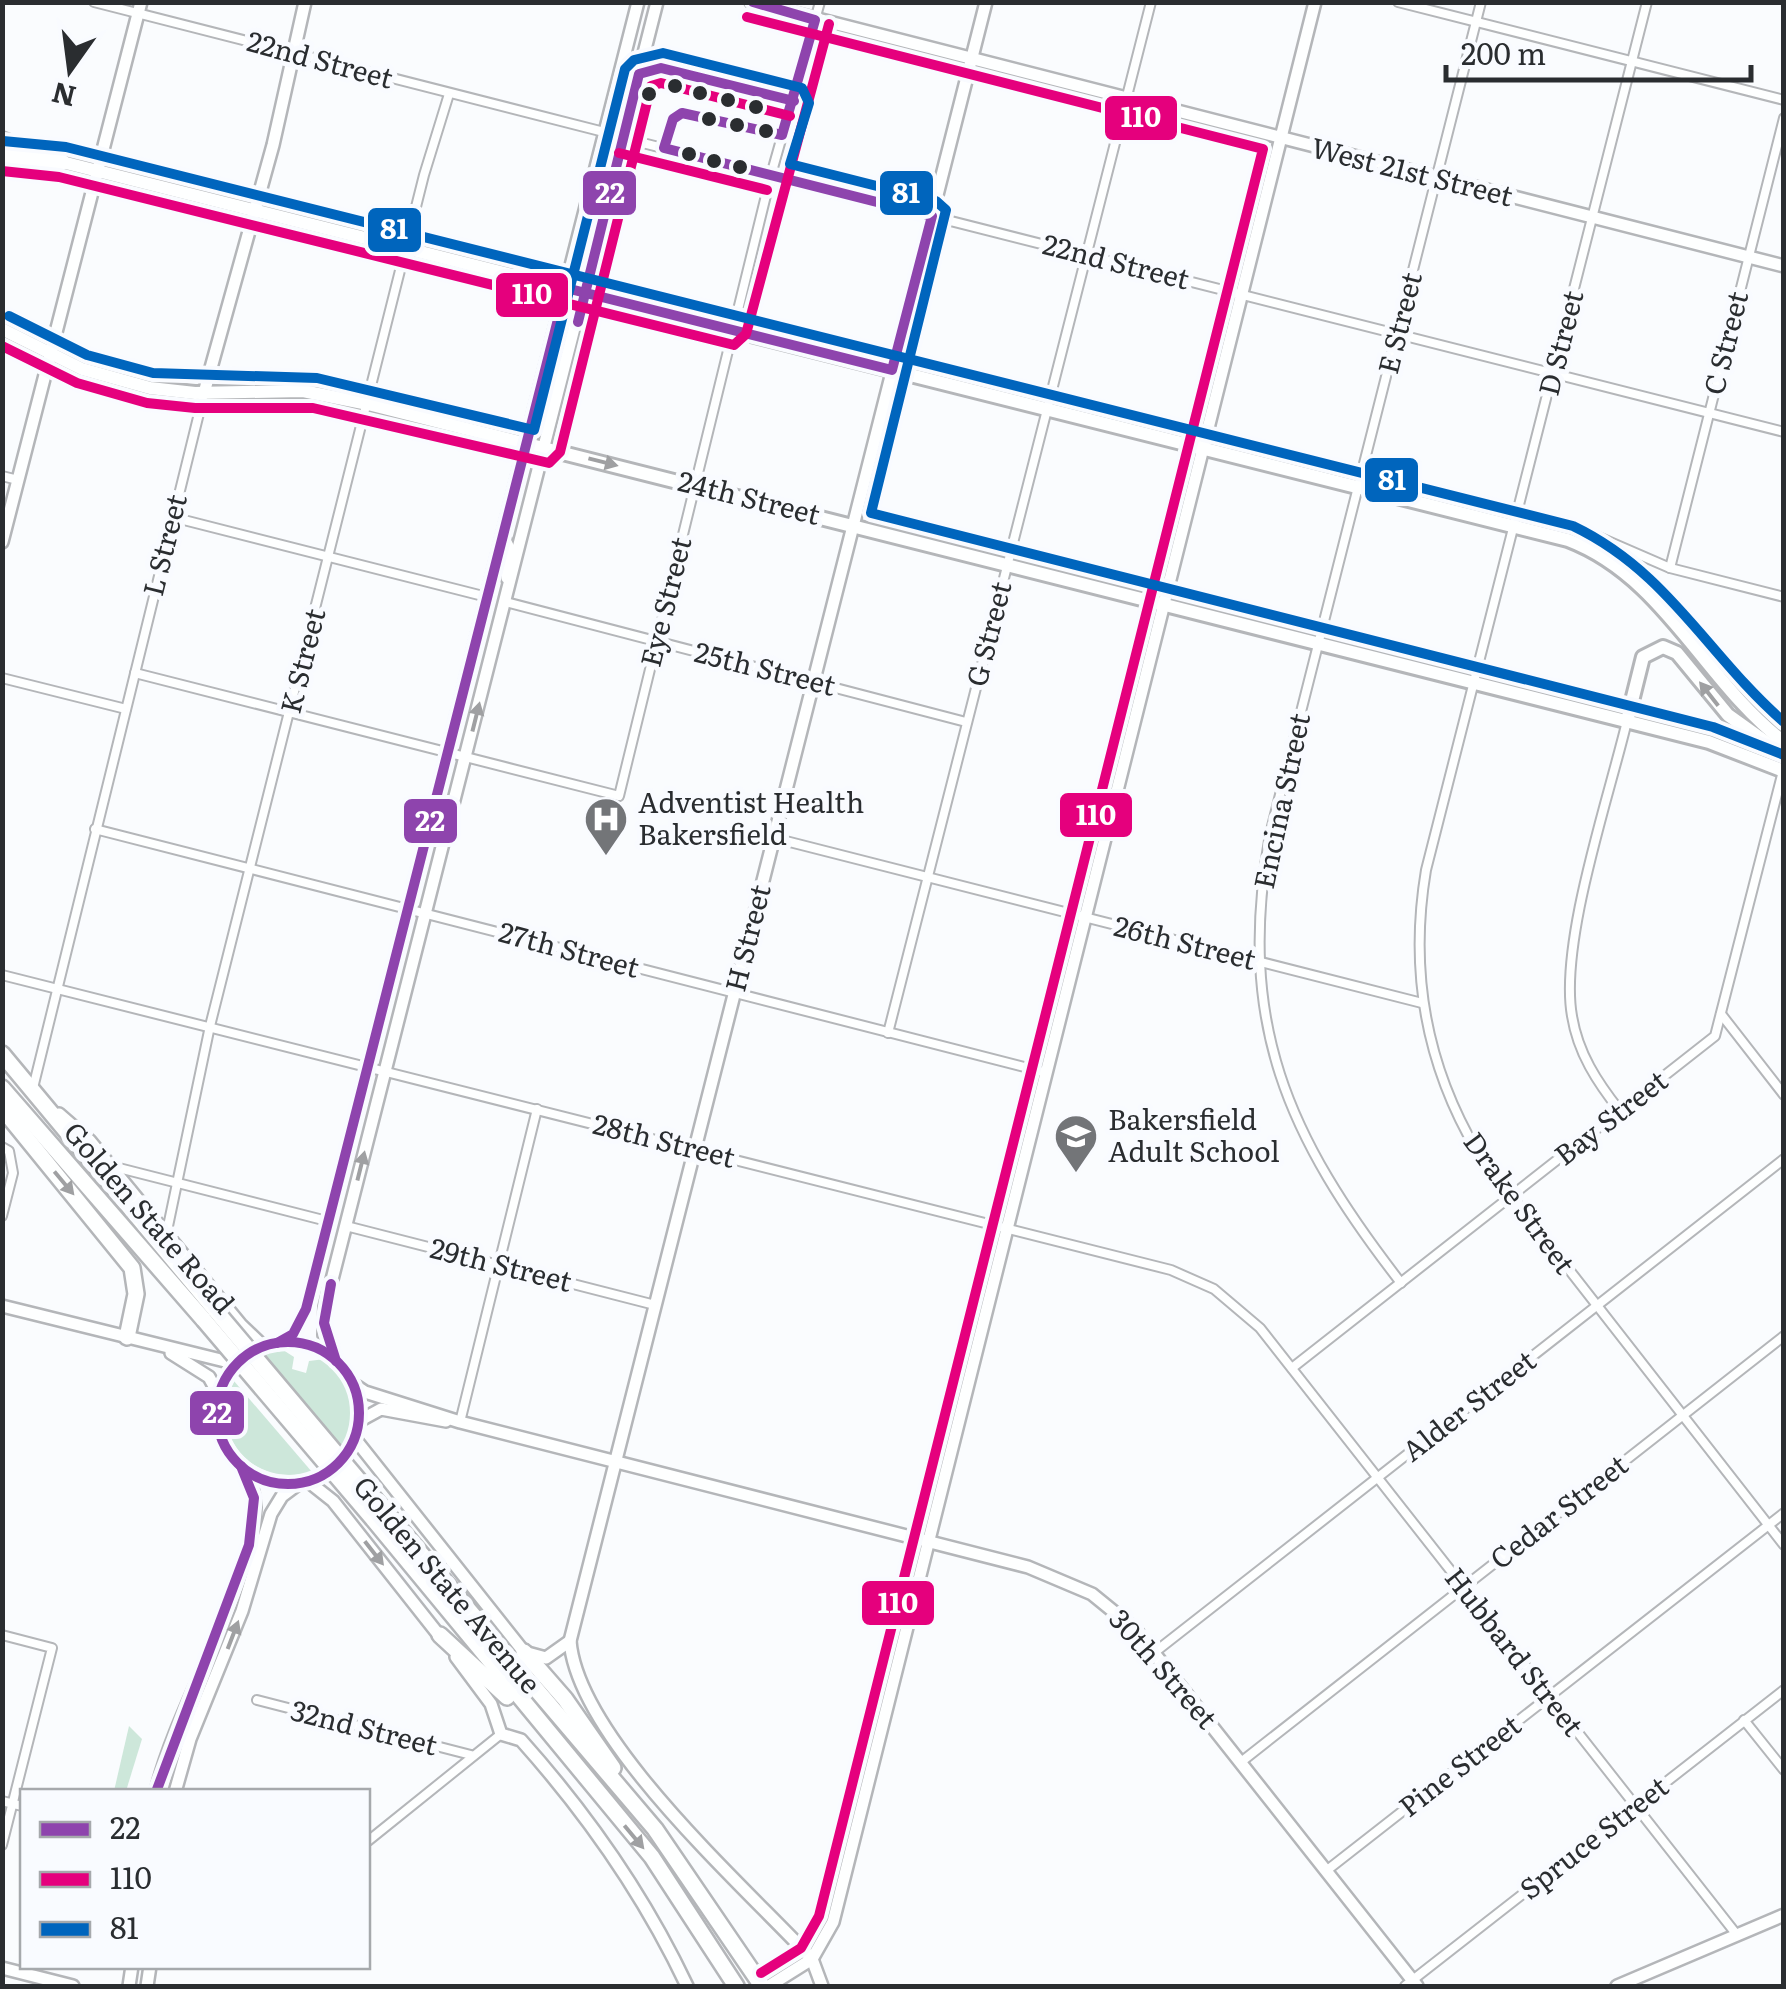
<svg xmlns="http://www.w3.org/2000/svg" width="1786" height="1989" font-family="Literata,serif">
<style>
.green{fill:#cde7da}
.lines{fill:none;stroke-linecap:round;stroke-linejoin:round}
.street-casing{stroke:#b4b6b9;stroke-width:12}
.secondary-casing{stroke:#b4b6b9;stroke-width:16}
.primary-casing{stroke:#b4b6b9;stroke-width:18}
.highway-casing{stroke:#b4b6b9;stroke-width:20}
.street{stroke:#feffff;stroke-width:8}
.secondary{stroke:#feffff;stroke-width:11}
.primary{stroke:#feffff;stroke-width:12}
.highway{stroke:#feffff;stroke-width:15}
.highway-bridge-casing{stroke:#b4b6b9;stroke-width:20;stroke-linecap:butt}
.highway-bridge{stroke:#feffff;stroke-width:15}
.bus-1-casing{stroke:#f9fbff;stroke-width:18}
.bus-2-casing{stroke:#f9fbff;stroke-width:18}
.bus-3-casing{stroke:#f9fbff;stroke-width:18}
.bus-1{stroke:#8e44ad;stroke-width:10}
.bus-2{stroke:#e5007d;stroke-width:10}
.bus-3{stroke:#0065bd;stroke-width:10}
.oneway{fill:#9fa0a2}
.bus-dot{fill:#2a2d30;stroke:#f9fbff;stroke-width:4}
.labels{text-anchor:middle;stroke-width:10;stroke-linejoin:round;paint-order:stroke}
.street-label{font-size:28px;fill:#2a2d30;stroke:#f9fbff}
.poi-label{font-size:28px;fill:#2a2d30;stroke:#f9fbff;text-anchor:start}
.line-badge{stroke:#f9fbff;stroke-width:4}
.badge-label{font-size:28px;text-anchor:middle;font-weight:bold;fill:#fff}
</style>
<rect width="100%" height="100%" fill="#fafcfe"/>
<g class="green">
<path d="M280 1348 294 1357 292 1369 306 1373 309 1361 325 1359C354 1384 361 1418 341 1451L262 1355Z"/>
<path d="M234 1381 312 1472C253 1488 207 1437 234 1381Z"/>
<polygon points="129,1726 142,1739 126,1791 114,1791"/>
</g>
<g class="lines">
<g class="street-casing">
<g id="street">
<polyline points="94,2 604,132"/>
<polyline points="1398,2 1784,100"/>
<path d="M1647 2 1426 870C1409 971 1425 1064 1478 1153L1784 1545"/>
<polyline points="623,138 1784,432"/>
<polyline points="2,476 18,480"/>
<polyline points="172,517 487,597"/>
<polyline points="1580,529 1670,568 1784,597"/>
<polyline points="1670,568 1784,118"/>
<polyline points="506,602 966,722"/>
<polyline points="135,673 619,796 771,175 820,2"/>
<polyline points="2,678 126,709"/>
<polyline points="95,829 1044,1072"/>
<polyline points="774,838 1422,1003"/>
<polyline points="2,975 1171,1270 1214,1289 1260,1328 1737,1935"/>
<polyline points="1721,1014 1784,1095"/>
<polyline points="888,1033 1151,2"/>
<polyline points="33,1088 204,393"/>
<path d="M1620 1111C1597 1082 1578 1053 1572 1016 1559 943 1609 797 1627 721"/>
<polyline points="2,1147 9,1151 13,1173 2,1216"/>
<polyline points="111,1166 327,1221"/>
<polyline points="346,1226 655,1305"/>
<polyline points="167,1231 210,1026 424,175 449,94"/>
<path d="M1401 1283C1287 1136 1236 1023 1270 834L1481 2"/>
<polyline points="1292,1368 1715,1036 1783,771"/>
<polyline points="460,1422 537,1109"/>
<polyline points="2,1635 52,1648 2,1845"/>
<polyline points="1155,1652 1784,1159"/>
<polyline points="257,1700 471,1755"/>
<polyline points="1744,1720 1784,1770"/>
<polyline points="1241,1762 1784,1336"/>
<polyline points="2,1801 22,1806"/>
<polyline points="368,1841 501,1734"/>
<polyline points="1326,1871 1784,1513"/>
<polyline points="1405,1986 1784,1690"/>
</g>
</g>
<g class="secondary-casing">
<g id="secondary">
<polyline points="751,2 1784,266"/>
<polyline points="2,138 54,158"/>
<polyline points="204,393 273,145 305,2"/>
<polyline points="503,536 509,548 507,578"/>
<polyline points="2,542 141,2"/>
<polyline points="59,1114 90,1141 241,1325 264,1347"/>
<polyline points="2,1306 237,1364"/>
<circle cx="288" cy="1413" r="71"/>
<polyline points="277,1343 293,1334 306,1309 638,2"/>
<polyline points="171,1353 209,1377 219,1395"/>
<polyline points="336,1361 324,1335 325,1307 657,2"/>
<polyline points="353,1384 365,1392 460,1422 1028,1567 1092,1594 1135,1629 1417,1986"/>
<polyline points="359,1421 381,1409 446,1421"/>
<polyline points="355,1439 524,1652 546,1658 570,1641"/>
<polyline points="309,1482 333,1501 442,1639"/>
<path d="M456 1657 491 1704 501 1734 521 1740C588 1815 644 1895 687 1986"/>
<path d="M156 1792C177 1703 252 1591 255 1507 255 1493 250 1481 243 1470"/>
<polyline points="175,1792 190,1739 242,1611 271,1514 282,1496 298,1484"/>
<polyline points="2,1968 73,1986"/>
<polyline points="129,1986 132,1966"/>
<polyline points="147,1986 150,1966"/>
<polyline points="769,1986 812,1959 833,1922 1315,2"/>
<path d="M822 1986 812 1959C744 1886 578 1739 570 1641L986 2"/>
<polyline points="1617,1986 1784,1915"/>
</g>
</g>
<g class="primary-casing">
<g id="primary">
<path d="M62 162 1568 540C1665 577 1704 681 1784 742"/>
<polyline points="2,329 82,369 150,388 195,393 303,391 368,404 1709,742 1784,771"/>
<polyline points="1627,721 1643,657 1663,647 1677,653 1728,715 1784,755"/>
</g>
</g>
<g class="highway-casing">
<g id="highway">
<polyline points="2,156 62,162"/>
<polyline points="2,1054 216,1311"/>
<polyline points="2,1088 204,1320"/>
<polyline points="2,1108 132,1268 136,1294 127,1337"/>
<polyline points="382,1508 655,1829 762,1986"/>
<polyline points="373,1519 652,1857 736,1986"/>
<polyline points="440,1635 507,1697"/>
<polyline points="524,1652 565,1699 613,1768"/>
</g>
</g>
<use href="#street" class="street"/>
<use href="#secondary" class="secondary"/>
<use href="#primary" class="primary"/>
<use href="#highway" class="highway"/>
<g class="highway-bridge-casing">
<g id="highway-bridge">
<polyline points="216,1311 382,1508"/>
<polyline points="204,1320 373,1519"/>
</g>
</g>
<use href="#highway-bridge" class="highway-bridge"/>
<g class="bus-1-casing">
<g id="bus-1">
<polyline points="578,322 639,74 661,68 794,101"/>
<polyline points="331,1284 324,1323 336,1361"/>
<circle cx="288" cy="1413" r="71"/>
<polyline points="277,1343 293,1334 306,1309 566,288 892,370 932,216 664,148 673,119 682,113 782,135 815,20 753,2"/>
<polyline points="156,1792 249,1545 254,1498 241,1466"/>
</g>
</g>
<g class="bus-2-casing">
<g id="bus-2">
<polyline points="747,17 1263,149 819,1916 801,1948 761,1973"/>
<polyline points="619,153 767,190"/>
<polyline points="2,171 59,177 734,345 746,334 829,24"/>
<polyline points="2,346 77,383 147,403 195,408 313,408 549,463 560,452 651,86 661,83 790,116"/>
</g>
</g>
<g class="bus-3-casing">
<g id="bus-3">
<path d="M3 141 66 147 1573 526C1669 572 1707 655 1784 722"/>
<polyline points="9,316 87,355 153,373 317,378 534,430 625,69 634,60 663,53 802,88 809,103 790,164 936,201 946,210 871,513 1713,727 1784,755"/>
</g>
</g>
<use href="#bus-1" class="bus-1"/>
<use href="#bus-2" class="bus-2"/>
<use href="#bus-3" class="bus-3"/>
</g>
<defs><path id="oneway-solid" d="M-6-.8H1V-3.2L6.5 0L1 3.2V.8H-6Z" transform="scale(2.5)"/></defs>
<g class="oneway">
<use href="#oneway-solid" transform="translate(603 462) rotate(14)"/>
<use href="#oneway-solid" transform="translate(1709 694) rotate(-128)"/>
<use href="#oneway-solid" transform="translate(476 717) rotate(-76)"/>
<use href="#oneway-solid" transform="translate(361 1166) rotate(-76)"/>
<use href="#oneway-solid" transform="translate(64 1183) rotate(50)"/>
<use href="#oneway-solid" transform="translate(374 1553) rotate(52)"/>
<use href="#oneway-solid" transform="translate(233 1635) rotate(-69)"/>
<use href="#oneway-solid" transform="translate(634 1837) rotate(50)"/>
</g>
<defs>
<g id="hospital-pin" transform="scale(2.25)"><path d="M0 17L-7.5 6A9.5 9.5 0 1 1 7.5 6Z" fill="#737578" stroke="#f9fbff"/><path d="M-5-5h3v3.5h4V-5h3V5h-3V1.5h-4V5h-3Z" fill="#fff"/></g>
<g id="university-pin" transform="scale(2.25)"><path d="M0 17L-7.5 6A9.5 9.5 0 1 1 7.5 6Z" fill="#737578" stroke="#f9fbff"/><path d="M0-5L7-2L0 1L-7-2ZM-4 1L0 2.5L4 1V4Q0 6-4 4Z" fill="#fff"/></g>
</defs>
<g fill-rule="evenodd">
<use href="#hospital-pin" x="606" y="819"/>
<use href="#university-pin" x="1076" y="1136"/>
</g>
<g class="bus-dot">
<circle cx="675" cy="86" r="9"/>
<circle cx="700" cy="93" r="9"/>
<circle cx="649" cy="94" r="9"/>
<circle cx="728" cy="100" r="9"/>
<circle cx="756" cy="107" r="9"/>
<circle cx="709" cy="119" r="9"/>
<circle cx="737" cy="125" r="9"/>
<circle cx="766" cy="131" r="9"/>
<circle cx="689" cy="154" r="9"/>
<circle cx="714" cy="161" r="9"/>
<circle cx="740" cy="167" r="9"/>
</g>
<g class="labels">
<g class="street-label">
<text transform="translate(320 60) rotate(15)" y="10">22nd Street</text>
<text transform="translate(1412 172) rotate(14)" y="10">West 21st Street</text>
<text transform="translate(1116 262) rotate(14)" y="10">22nd Street</text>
<text transform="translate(1400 323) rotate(-76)" y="10">E Street</text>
<text transform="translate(1561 343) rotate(-76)" y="10">D Street</text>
<text transform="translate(1726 343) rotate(-76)" y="10">C Street</text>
<text transform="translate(749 498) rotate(14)" y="10">24th Street</text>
<text transform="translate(165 545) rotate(-76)" y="10">L Street</text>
<text transform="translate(666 602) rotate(-76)" y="10">Eye Street</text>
<text transform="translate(989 634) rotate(-76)" y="10">G Street</text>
<text transform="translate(303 661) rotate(-76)" y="10">K Street</text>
<text transform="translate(765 669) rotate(14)" y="10">25th Street</text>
<text transform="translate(1282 801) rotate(-78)" y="10">Encina Street</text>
<text transform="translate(748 938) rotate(-76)" y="10">H Street</text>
<text transform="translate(1185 943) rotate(14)" y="10">26th Street</text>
<text transform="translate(569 950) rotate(15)" y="10">27th Street</text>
<text transform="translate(1611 1118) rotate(-38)" y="10">Bay Street</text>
<text transform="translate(664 1141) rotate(14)" y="10">28th Street</text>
<text transform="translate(1519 1203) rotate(54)" y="10">Drake Street</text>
<text transform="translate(149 1218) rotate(49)" y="10">Golden State Road</text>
<text transform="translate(501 1265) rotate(14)" y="10">29th Street</text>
<text transform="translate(1469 1406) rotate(-38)" y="10">Alder Street</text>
<text transform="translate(1559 1512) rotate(-38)" y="10">Cedar Street</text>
<text transform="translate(447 1585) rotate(50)" y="10">Golden State Avenue</text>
<text transform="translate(1514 1652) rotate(52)" y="10">Hubbard Street</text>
<text transform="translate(1163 1669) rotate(49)" y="10">30th Street</text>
<text transform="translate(364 1728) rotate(14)" y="10">32nd Street</text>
<text transform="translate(1460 1766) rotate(-38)" y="10">Pine Street</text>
<text transform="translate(1594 1838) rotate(-38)" y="10">Spruce Street</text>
</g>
<g class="poi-label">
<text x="638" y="813">Adventist Health<tspan x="638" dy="32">Bakersfield</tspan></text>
<text x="1108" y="1130">Bakersfield<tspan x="1108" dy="32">Adult School</tspan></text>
</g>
</g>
<g class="line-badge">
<rect x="1103" y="94" width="76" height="48" rx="10" fill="#e5007d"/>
<rect x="581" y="169" width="57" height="48" rx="10" fill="#8e44ad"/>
<rect x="878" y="169" width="57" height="48" rx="10" fill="#0065bd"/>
<rect x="366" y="206" width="57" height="48" rx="10" fill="#0065bd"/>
<rect x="494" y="271" width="76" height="48" rx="10" fill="#e5007d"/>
<rect x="1363" y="456" width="57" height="48" rx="10" fill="#0065bd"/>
<rect x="1058" y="791" width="76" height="48" rx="10" fill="#e5007d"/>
<rect x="402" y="797" width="57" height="48" rx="10" fill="#8e44ad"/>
<rect x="188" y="1389" width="58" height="48" rx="10" fill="#8e44ad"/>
<rect x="860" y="1579" width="76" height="48" rx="10" fill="#e5007d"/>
</g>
<g class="badge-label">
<text x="1141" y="127">110</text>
<text x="610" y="203">22</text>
<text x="906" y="203">81</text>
<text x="394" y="239">81</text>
<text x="532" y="304">110</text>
<text x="1392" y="490">81</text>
<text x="1096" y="825">110</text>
<text x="430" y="831">22</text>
<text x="217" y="1423">22</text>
<text x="898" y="1613">110</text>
</g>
<rect width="1786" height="1989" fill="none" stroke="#2a2d30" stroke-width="10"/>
<rect x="20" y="1789" width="350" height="180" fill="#f9fbff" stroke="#a6a9ac" stroke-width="2.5"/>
<rect x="40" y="1822" width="50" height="15" fill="#8e44ad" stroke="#a6a9ac" stroke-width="2.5"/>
<text x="110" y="1839" font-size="30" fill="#2a2d30">22</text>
<rect x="40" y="1872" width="50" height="15" fill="#e5007d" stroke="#a6a9ac" stroke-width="2.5"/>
<text x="110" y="1889" font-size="30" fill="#2a2d30">110</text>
<rect x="40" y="1922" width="50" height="15" fill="#0065bd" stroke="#a6a9ac" stroke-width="2.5"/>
<text x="110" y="1939" font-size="30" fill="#2a2d30">81</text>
<g transform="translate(70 70) rotate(194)" stroke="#f9fbff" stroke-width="8" paint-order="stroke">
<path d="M0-8L18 38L0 25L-18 38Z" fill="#2a2d30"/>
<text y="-15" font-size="28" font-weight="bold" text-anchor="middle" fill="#2a2d30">N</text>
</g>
<path d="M1446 65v15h305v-15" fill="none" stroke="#2a2d30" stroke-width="5"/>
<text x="1461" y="65" font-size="30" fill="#2a2d30" stroke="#f9fbff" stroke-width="8" paint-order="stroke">200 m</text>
</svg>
